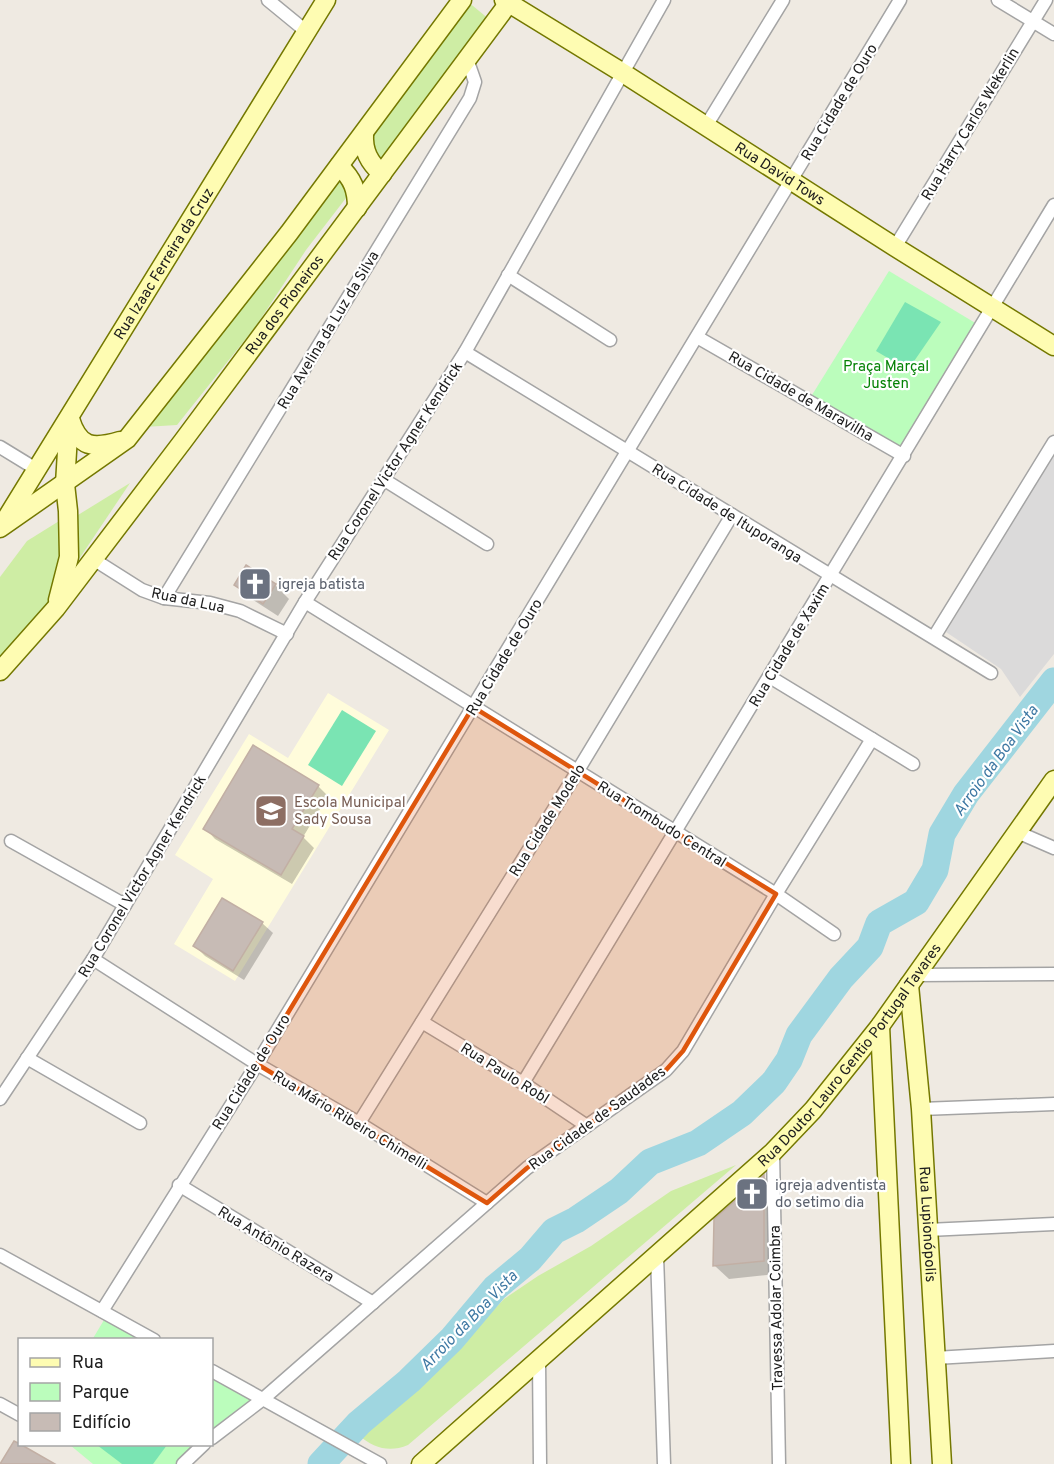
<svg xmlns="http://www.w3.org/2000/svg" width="1054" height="1464" font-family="Overpass,sans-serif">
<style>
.residential{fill:#dbdada}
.education{fill:#fffcdb}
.grass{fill:#ceeda4}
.park{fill:#bbfdbc}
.pitch{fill:#7ae4b3}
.shadow{fill:#0003}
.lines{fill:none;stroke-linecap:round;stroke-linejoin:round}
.river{stroke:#9fd6e0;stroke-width:27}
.building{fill:#c7bbb5;stroke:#c2afa4;stroke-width:1.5}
.street-casing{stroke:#a4a4a4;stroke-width:15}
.secondary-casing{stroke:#747800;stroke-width:21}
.street{stroke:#fff;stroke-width:12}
.secondary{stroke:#fefcb2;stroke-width:18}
.marked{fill:#de560d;fill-opacity:0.2;stroke:#de560d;stroke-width:4.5;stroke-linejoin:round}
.labels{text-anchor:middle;stroke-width:4.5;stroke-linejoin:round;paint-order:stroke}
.street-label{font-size:15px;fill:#1d1d1d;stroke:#fff}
.park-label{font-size:15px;fill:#048205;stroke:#fff}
.worship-label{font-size:15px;fill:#5b616d;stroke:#fff;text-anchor:start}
.education-label{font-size:15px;fill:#785e54;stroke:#fff;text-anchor:start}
.water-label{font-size:16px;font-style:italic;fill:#3e78a3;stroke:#fff}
</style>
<rect width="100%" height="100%" fill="#efeae2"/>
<polygon class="residential" points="1054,452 1054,654 1020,697 1001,669 946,632"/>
<polygon class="education" points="328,693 389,730 235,981 174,944 213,879 175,855 249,734 288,758"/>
<g class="grass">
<polygon points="467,1 490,20 381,162 375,157 369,135"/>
<polygon points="334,175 348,190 346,198 306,250 256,326 177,425 144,427"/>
<polygon points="130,483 77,562 78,515"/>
<polygon points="64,518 65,560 53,607 0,668 0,577 27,541"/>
<path d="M736 1165 408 1445C389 1453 374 1448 358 1435L374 1426 411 1396 504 1299 538 1276 591 1246 671 1191Z"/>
</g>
<g class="park">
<polygon points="889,271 977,324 902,451 812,395"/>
<polygon points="107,1315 151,1340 92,1340"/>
<polygon points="212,1373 260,1400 212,1436"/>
<polygon points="70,1445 200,1445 180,1464 93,1464"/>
</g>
<g class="pitch">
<polygon points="905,302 941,322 908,370 876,351"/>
<polygon points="342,710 376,731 342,786 308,765"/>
<polygon points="97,1445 167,1445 153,1464 122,1464"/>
</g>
<g class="shadow">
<polygon points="236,584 275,585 289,599 278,616 250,598"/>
<polygon points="318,786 328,796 303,837 314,848 292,884 215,839 205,828"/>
<polygon points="262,923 273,933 244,980 205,956 195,946"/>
<polygon points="764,1177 778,1190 777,1274 729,1279 715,1266 715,1220"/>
</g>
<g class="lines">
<polyline class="river" points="321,1464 359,1423 409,1381 452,1339 495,1288 530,1259 554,1231 576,1220 619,1191 650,1162 698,1143 742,1113 774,1082 789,1060 799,1035 841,978 870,947 879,923 916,902 935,870 942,834 966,794 1054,681"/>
</g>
<g class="building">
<polygon points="246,565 276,584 263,604 234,585"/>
<polygon points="253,745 319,785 292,829 304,836 281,875 203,829"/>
<polygon points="222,898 263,922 233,971 193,946"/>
<polygon points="764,1175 764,1261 713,1266 714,1219"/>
<polygon points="14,1441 20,1444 55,1464 0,1464"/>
</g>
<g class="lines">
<g class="street-casing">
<g id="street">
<polyline points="268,0 307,32"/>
<polyline points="998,0 1054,34"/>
<polyline points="706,126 783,0"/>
<polyline points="895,247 1046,0"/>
<polyline points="508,275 610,340"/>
<polyline points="697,337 904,456"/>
<polyline points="465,352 991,673"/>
<polyline points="0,447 36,469"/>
<polyline points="383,479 487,544"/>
<polyline points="93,559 142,590 164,598 210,603 240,611 287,634"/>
<polyline points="164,598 470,98 475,82 467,59"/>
<polyline points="305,602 776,894 834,934"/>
<polyline points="934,637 1054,442"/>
<polyline points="770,677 913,764"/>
<polyline points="1017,832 1054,848"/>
<polyline points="11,841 125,905"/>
<polyline points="93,959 257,1064 359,1123 487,1203"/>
<polyline points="916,975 1054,974"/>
<polyline points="422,1022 523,1083 587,1126"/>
<polyline points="27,1058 140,1123"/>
<polyline points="523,1083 1054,205"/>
<polyline points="0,1099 93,959 305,602 465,352 664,0"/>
<polyline points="921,1109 1054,1104"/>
<polyline points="359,1123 577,772 732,515"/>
<polyline points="773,1152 779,1464"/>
<polyline points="179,1185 373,1303"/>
<polyline points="928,1230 1054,1224"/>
<polyline points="0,1255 154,1340"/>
<polyline points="657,1255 664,1464"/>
<polyline points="102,1311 257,1064 900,0"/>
<polyline points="935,1358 1054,1351"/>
<polyline points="539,1360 540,1464"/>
<polyline points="212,1371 380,1464"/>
<polyline points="0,1404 20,1415"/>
<polyline points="212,1438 263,1399 527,1168 666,1070 683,1051 776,894 872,739"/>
<polyline points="183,1464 204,1444"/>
</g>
</g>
<g class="secondary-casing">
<g id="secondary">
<path id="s1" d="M504 0 623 73 895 247 1054 346"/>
<path d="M364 134C363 151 369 162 382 174"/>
<path d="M339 166C353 179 357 190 357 208"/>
<path d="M70 419C79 448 93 449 120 441"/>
<path id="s2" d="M3 524 326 0"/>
<polyline points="0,528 127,439 289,233 462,0"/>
<polyline points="58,600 69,557 68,511 65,484 69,419"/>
<path id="s3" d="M0 671 56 608 183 441 511 0"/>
<path id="s4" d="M909 985 921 1109 942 1464"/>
<polyline points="880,1026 901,1464"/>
<path id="s5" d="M421 1464 773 1152 813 1110 880 1026 1054 780"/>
</g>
</g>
<use href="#street" class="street"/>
<use href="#secondary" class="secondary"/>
</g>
<path class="marked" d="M473 707 776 894 683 1051 666 1070 527 1168 487 1203 257 1064Z"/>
<defs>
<g id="church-square" transform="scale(1.725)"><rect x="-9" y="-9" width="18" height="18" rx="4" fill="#6b7280" stroke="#fff"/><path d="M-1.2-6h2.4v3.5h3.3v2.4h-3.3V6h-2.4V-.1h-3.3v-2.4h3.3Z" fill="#fff"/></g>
<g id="school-square" transform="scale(1.725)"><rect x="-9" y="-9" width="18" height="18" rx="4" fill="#8d6e63" stroke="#fff"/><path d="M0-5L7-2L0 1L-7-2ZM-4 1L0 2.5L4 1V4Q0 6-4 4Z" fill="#fff"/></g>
</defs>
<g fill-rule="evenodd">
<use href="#church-square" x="255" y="584"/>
<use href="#school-square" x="271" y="811"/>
<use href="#church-square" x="752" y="1194"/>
</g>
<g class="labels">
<g class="street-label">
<text transform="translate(839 102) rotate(-59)" y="5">Rua Cidade de Ouro</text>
<text transform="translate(970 124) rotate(-59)" y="5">Rua Harry Carlos Wekerlin</text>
<text dy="5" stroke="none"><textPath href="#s1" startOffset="326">Rua David Tows</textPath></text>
<text dy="5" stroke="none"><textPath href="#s2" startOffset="306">Rua Izaac Ferreira da Cruz</textPath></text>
<text dy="5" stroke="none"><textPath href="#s3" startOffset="464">Rua dos Pioneiros</textPath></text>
<text transform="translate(328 330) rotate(-59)" y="5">Rua Avelina da Luz da Silva</text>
<text transform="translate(801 396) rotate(30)" y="5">Rua Cidade de Maravilha</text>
<text transform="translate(395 461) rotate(-57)" y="5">Rua Coronel Victor Agner Kendrick</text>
<text transform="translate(727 513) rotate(32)" y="5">Rua Cidade de Ituporanga</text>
<text transform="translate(188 600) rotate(12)" y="5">Rua da Lua</text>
<text transform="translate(789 645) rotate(-59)" y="5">Rua Cidade de Xaxim</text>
<text transform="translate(504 657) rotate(-59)" y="5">Rua Cidade de Ouro</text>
<text transform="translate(547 820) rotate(-58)" y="5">Rua Cidade Modelo</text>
<text transform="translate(662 824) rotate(32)" y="5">Rua Trombudo Central</text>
<text transform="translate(142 876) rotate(-59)" y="5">Rua Coronel Victor Agner Kendrick</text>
<text dy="5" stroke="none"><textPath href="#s5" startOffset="594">Rua Doutor Lauro Gentio Portugal Tavares</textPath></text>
<text transform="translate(251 1072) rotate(-58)" y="5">Rua Cidade de Ouro</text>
<text transform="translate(505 1073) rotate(32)" y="5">Rua Paulo Robl</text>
<text transform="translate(597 1118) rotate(-36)" y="5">Rua Cidade de Saudades</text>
<text transform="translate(350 1120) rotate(31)" y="5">Rua Mário Ribeiro Chimelli</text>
<text dy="5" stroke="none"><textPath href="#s4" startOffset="240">Rua Lupionópolis</textPath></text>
<text transform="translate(276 1244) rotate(31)" y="5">Rua Antônio Razera</text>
<text transform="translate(776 1308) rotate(-91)" y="5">Travessa Adolar Coimbra</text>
</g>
<g class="park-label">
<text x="886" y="371">Praça Marçal<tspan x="886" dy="17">Justen</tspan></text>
</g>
<g class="worship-label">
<text x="278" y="589">igreja batista</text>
<text x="775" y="1190">igreja adventista<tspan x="775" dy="17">do setimo dia</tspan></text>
</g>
<g class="education-label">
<text x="294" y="807">Escola Municipal<tspan x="294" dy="17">Sady Sousa</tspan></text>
</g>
<g class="water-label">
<text transform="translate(995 760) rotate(-54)" y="6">Arroio da Boa Vista</text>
<text transform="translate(468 1320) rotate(-46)" y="6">Arroio da Boa Vista</text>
</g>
</g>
<rect x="18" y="1338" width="195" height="108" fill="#ffffff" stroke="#a5a5a5" stroke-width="1.5"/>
<rect x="30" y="1358" width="30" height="9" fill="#fefcb2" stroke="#a5a5a5" stroke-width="1.5"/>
<text x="72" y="1368" font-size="18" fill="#1d1d1d">Rua</text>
<rect x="30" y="1383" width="30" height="18" fill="#bbfdbc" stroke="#a5a5a5" stroke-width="1.5"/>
<text x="72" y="1398" font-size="18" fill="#1d1d1d">Parque</text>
<rect x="30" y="1413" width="30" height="18" fill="#c7bbb5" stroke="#a5a5a5" stroke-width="1.5"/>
<text x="72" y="1428" font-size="18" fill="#1d1d1d">Edifício</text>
</svg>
